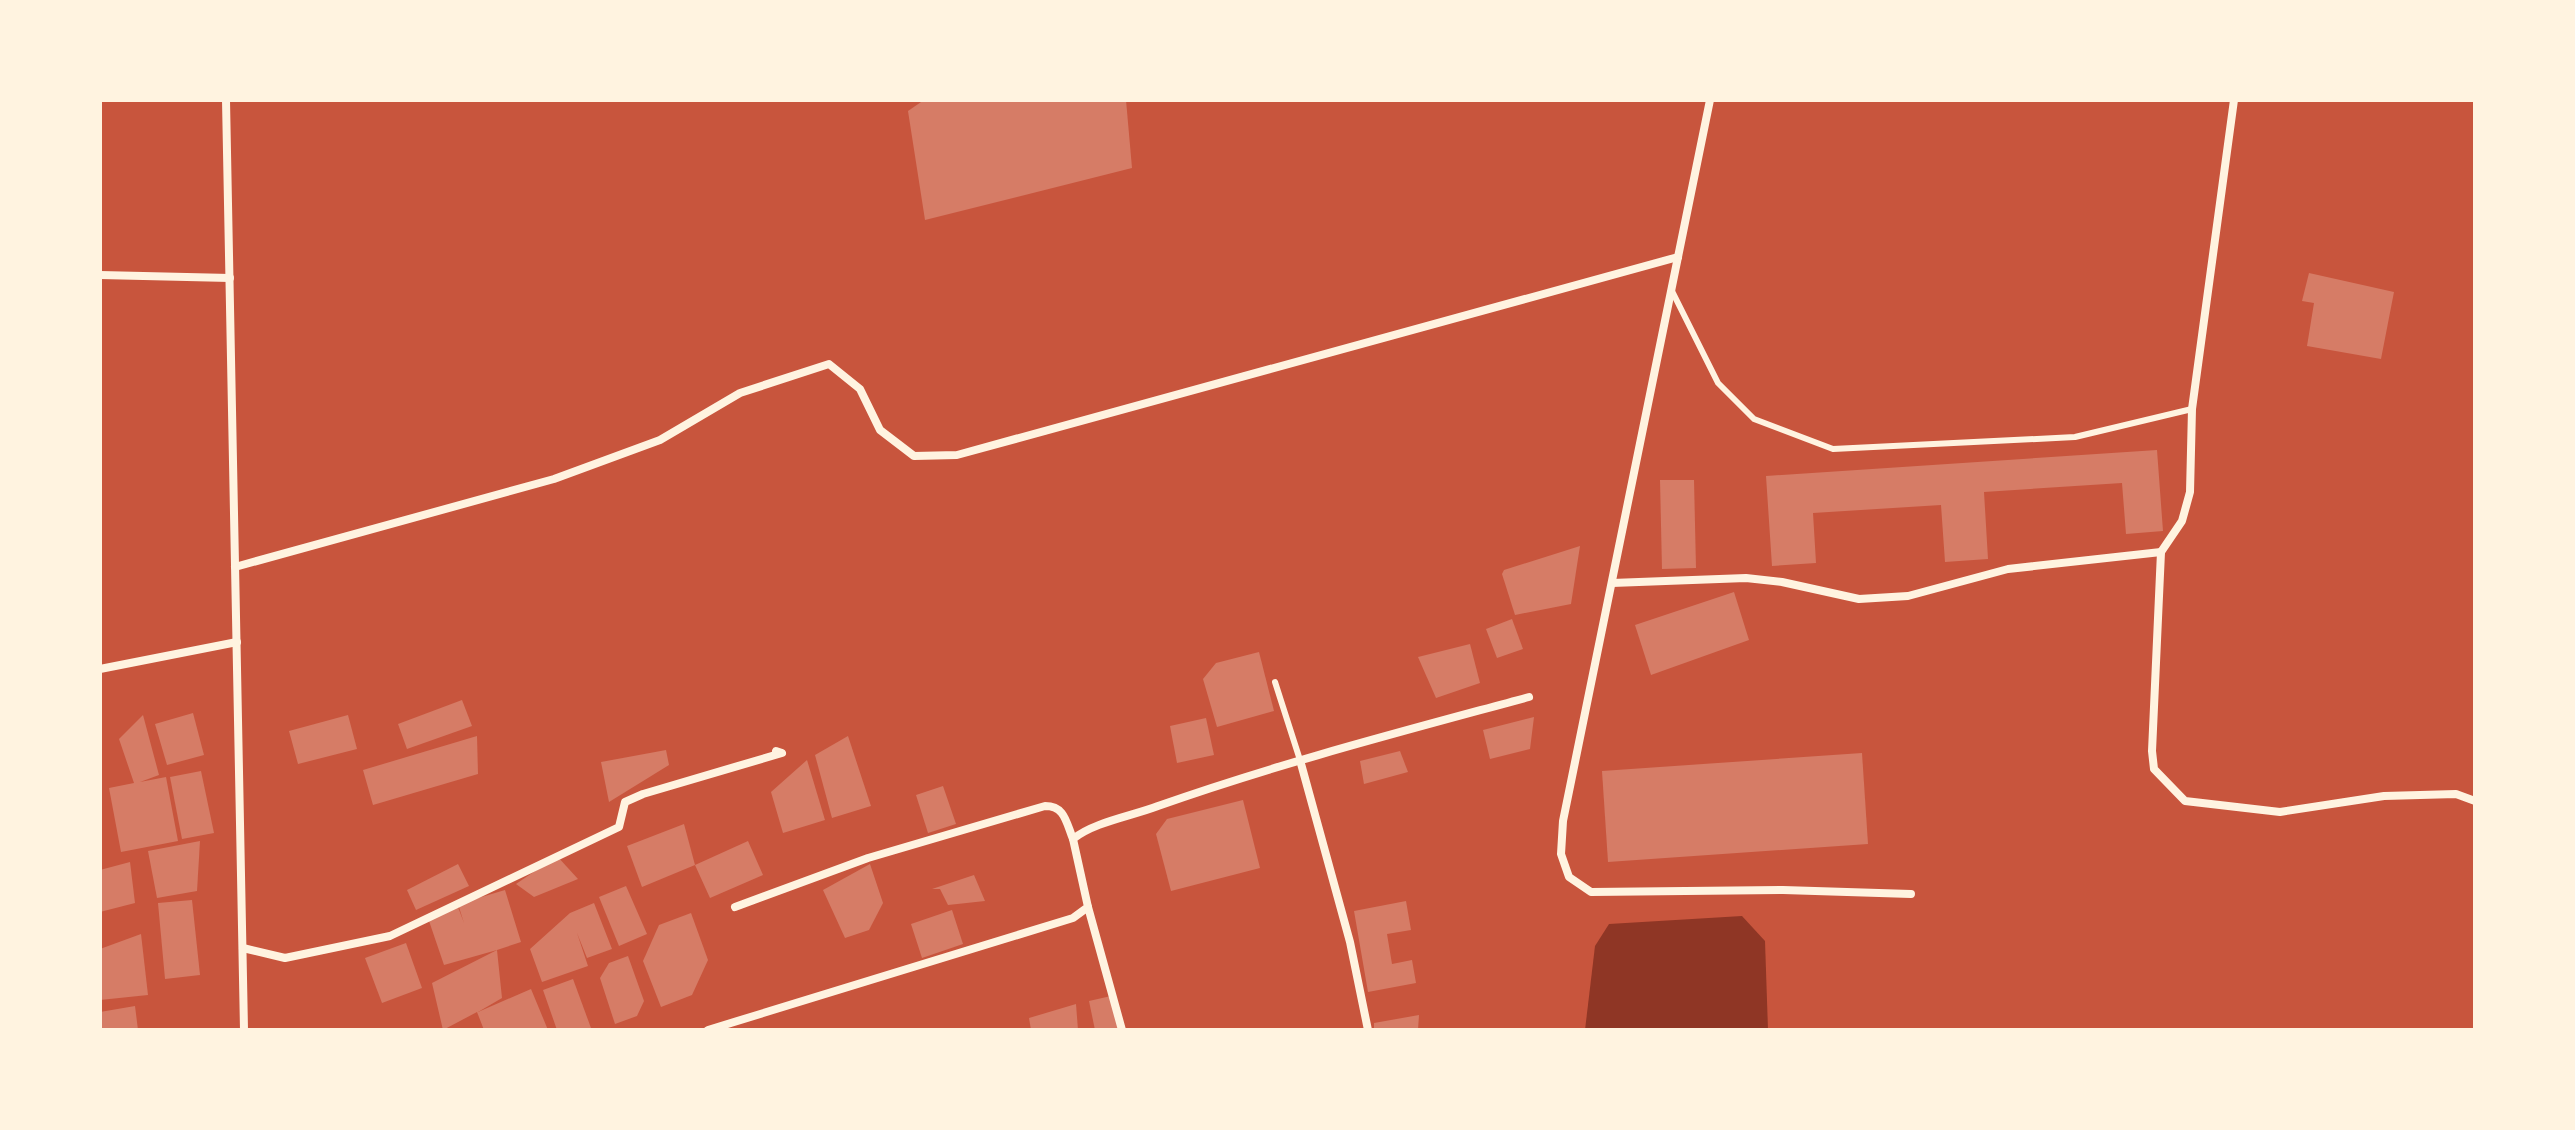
<svg xmlns="http://www.w3.org/2000/svg" width="2575" height="1130" font-family="Barlow,sans-serif">
<style>
.water{fill:#8f3625}
.building{fill:#d67c66}
.lines{fill:none;stroke-linecap:round;stroke-linejoin:round}
.service{stroke:#fff3e0;stroke-width:6}
.minor{stroke:#fff3e0;stroke-width:8}
</style>
<rect width="100%" height="100%" fill="#c8553d"/>
<polygon class="water" points="1742,916 1765,941 1768,1030 1585,1030 1595,946 1609,924"/>
<g class="building">
<polygon points="924,100 1126,100 1132,168 925,220 908,111"/>
<polygon points="2309,273 2394,292 2381,359 2307,346 2314,303 2302,301"/>
<polygon points="2157,450 2163,531 2126,534 2122,483 1984,492 1988,559 1945,562 1941,505 1813,513 1816,563 1772,566 1766,476"/>
<polygon points="1660,480 1694,480 1696,568 1662,569"/>
<polygon points="1580,546 1571,604 1515,615 1502,574 1504,570"/>
<polygon points="1734,592 1749,640 1651,675 1635,625"/>
<polygon points="1512,619 1523,649 1497,658 1486,629"/>
<polygon points="1470,644 1480,683 1436,698 1418,657"/>
<polygon points="1259,652 1274,711 1217,727 1203,679 1216,663"/>
<polygon points="462,700 472,726 407,749 398,724"/>
<polygon points="193,713 204,755 167,765 155,724"/>
<polygon points="143,715 159,775 140,782 166,777 178,841 121,852 109,788 134,783 119,739"/>
<polygon points="348,715 357,749 298,764 289,731"/>
<polygon points="1534,717 1530,749 1490,759 1483,730"/>
<polygon points="1206,718 1214,755 1177,763 1170,726"/>
<polygon points="477,736 478,774 373,805 363,770"/>
<polygon points="848,736 871,806 832,818 815,755"/>
<polygon points="666,750 669,765 609,802 601,762"/>
<polygon points="1400,751 1408,772 1364,784 1360,761"/>
<polygon points="1862,753 1868,844 1608,862 1602,771"/>
<polygon points="807,760 825,820 783,833 771,792"/>
<polygon points="201,771 214,833 182,839 170,777"/>
<polygon points="943,786 956,824 928,833 916,795"/>
<polygon points="1243,800 1260,868 1171,891 1156,834 1167,819"/>
<polygon points="684,824 695,865 642,887 627,846"/>
<polygon points="200,841 197,891 157,898 148,851"/>
<polygon points="748,841 763,875 710,898 695,865"/>
<polygon points="557,856 578,879 534,897 516,884"/>
<polygon points="130,862 135,903 100,912 100,870"/>
<polygon points="458,864 469,886 416,910 407,890"/>
<polygon points="870,864 883,903 869,930 845,938 823,890"/>
<polygon points="974,875 985,901 948,905 940,889 932,889"/>
<polygon points="626,886 647,934 619,946 599,897"/>
<polygon points="505,890 521,942 497,950 502,998 478,1012 531,989 548,1030 484,1030 477,1012 443,1030 432,983 497,950 444,965 428,918 458,907 464,923 458,904"/>
<polygon points="192,900 200,975 165,979 158,903"/>
<polygon points="1406,901 1411,930 1387,934 1392,964 1412,960 1416,983 1368,992 1354,911"/>
<polygon points="594,903 612,949 587,958 577,933 588,966 542,982 530,949 570,913"/>
<polygon points="952,910 963,944 922,958 911,924"/>
<polygon points="691,913 708,960 692,995 661,1007 643,961 659,925"/>
<polygon points="141,934 148,995 100,1000 100,949"/>
<polygon points="406,943 422,988 382,1003 365,958"/>
<polygon points="628,956 644,1001 637,1016 615,1024 600,978 609,963"/>
<polygon points="573,979 591,1028 557,1030 543,990"/>
<polygon points="1111,996 1119,1030 1095,1030 1089,1001"/>
<polygon points="1076,1004 1078,1030 1031,1030 1029,1018"/>
<polygon points="135,1006 138,1030 100,1030 100,1012"/>
<polygon points="1419,1015 1418,1030 1374,1030 1374,1023"/>
</g>
<g class="lines">
<g class="service">
<polyline points="1672,291 1718,383 1754,419 1833,449 2075,437 2192,409"/>
<polyline points="1275,682 1300,760"/>
</g>
<g class="minor">
<polyline points="226,100 244,1030"/>
<polyline points="1710,100 1563,821 1561,854 1569,877 1591,892 1783,890 1911,894"/>
<polyline points="2234,100 2192,409 2190,492 2182,521 2161,552 2152,751 2154,769 2185,801 2280,812 2384,796 2456,794 2475,801"/>
<polyline points="100,275 230,278"/>
<polyline points="235,567 554,479 660,440 740,393 829,364 860,389 880,430 914,456 957,455 1678,257"/>
<polyline points="1612,583 1746,578 1782,582 1859,599 1908,596 2008,569 2161,552"/>
<polyline points="100,669 237,642"/>
<polyline points="1300,760 1350,942 1368,1030"/>
<path d="M735 907 868 858 1045 806C1065 806 1066 822 1073 839"/>
<polyline points="1088,907 1122,1030"/>
<polyline points="243,948 285,958 390,936 619,827 625,802 643,794 782,753 776,751"/>
<path d="M708 1030 1073 918 1088 907 1073 839C1094 822 1132 816 1158 806 1280 763 1404 731 1529 697"/>
</g>
</g>
<rect width="2575" height="1130" fill="none" stroke="#fff3e0" stroke-width="204"/>
</svg>
